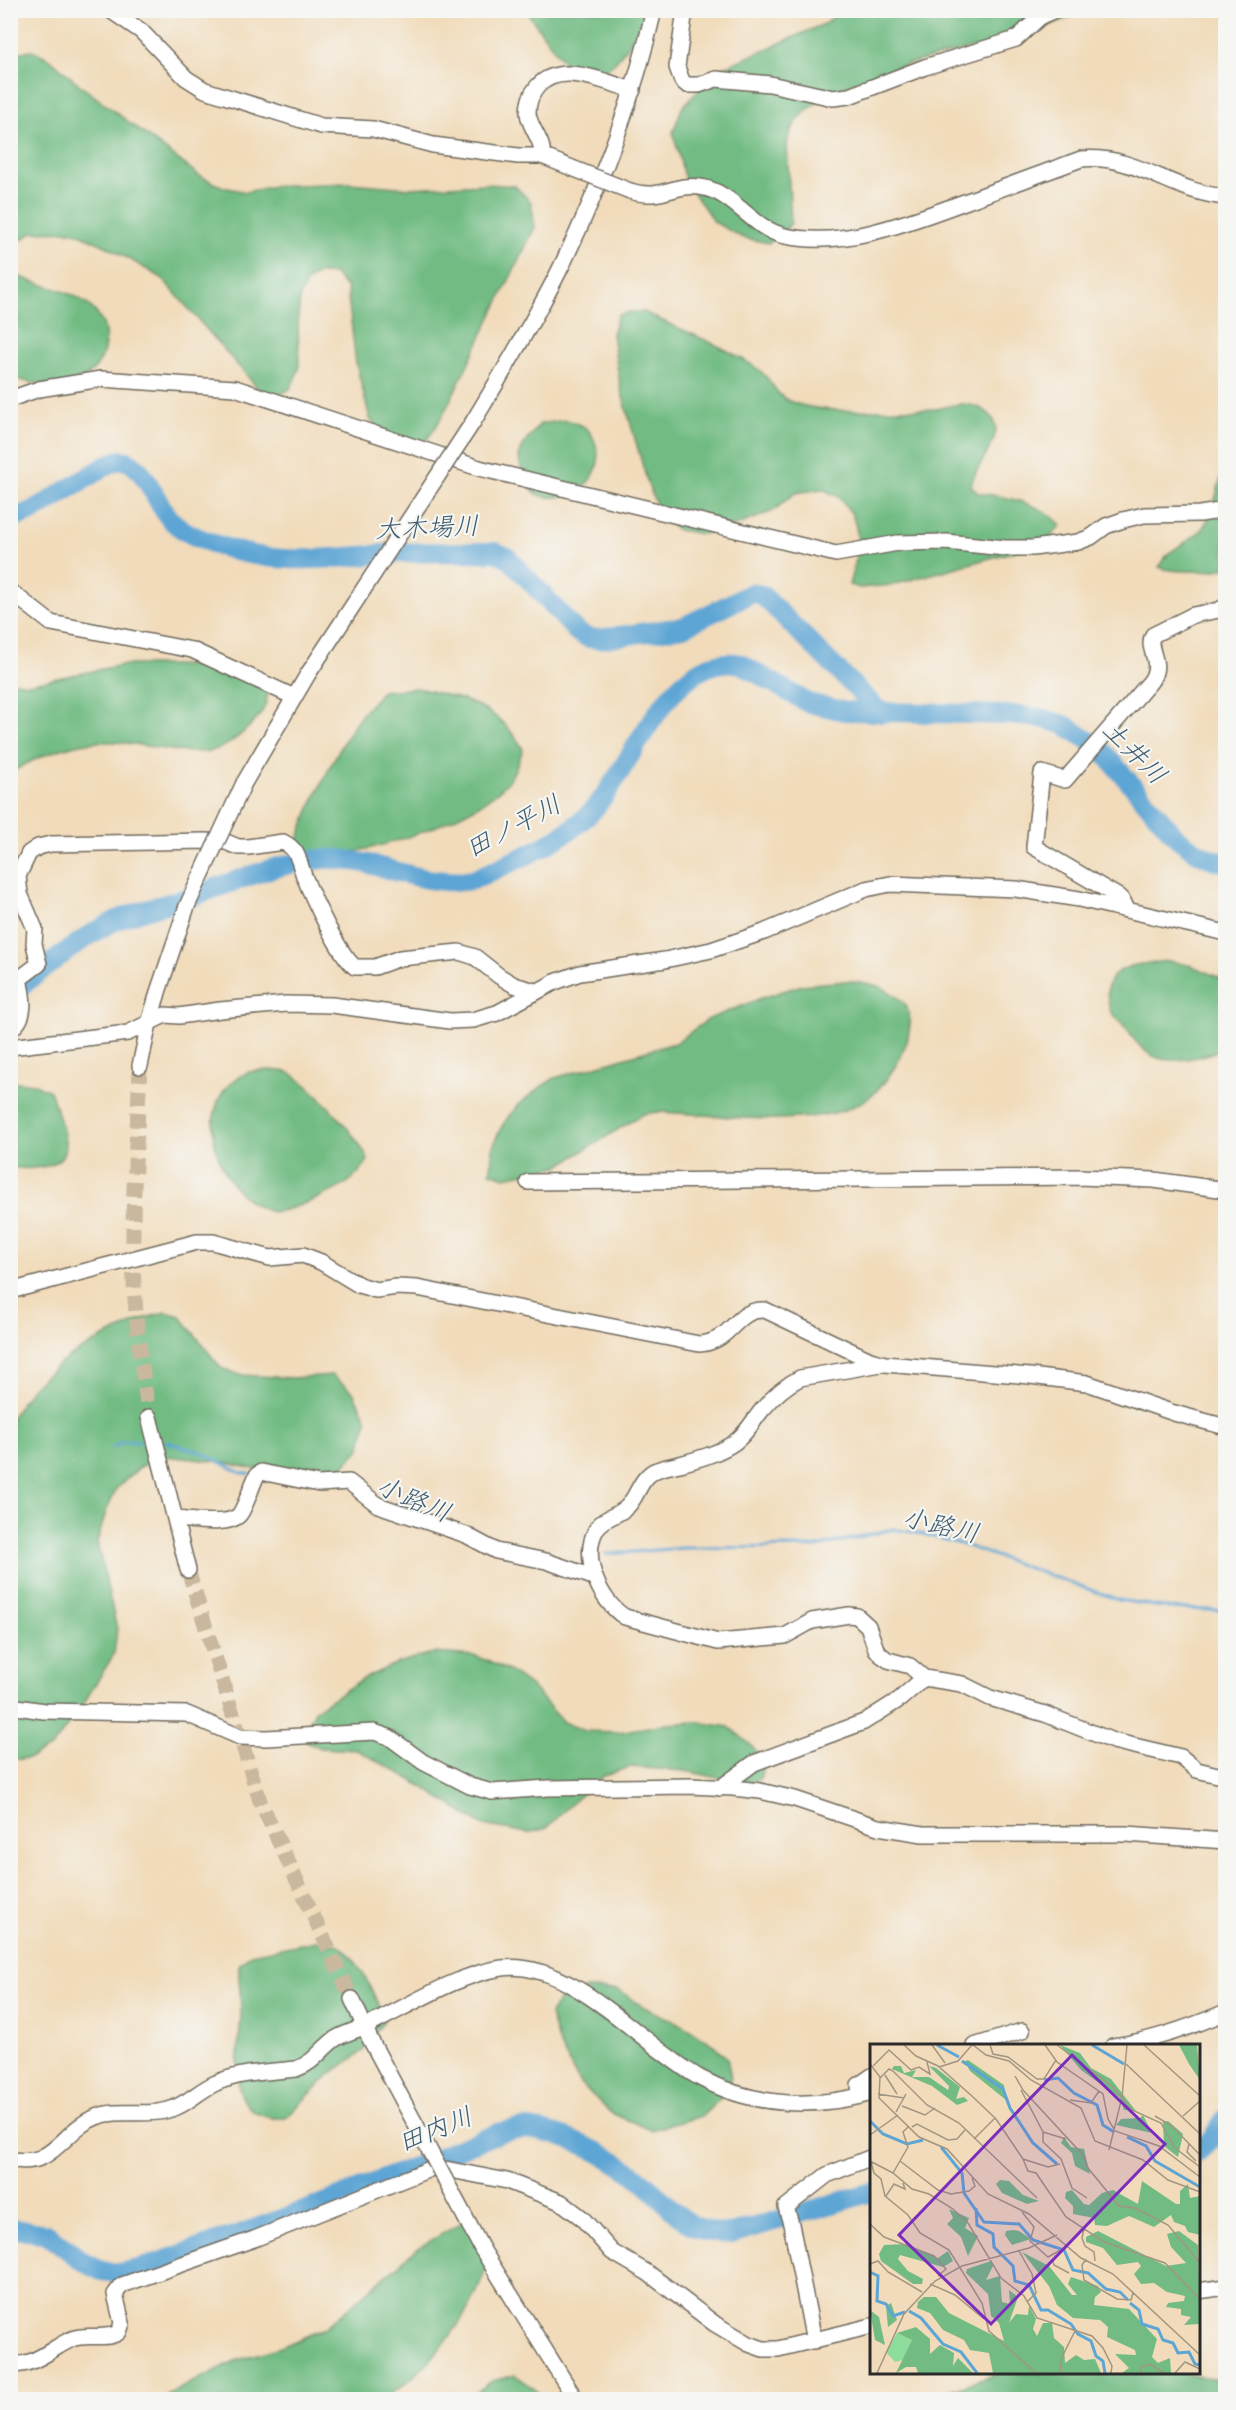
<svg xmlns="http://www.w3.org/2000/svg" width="1236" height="2410" font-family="Mynerve,'Klee One',sans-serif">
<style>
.forest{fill:#72bc84;stroke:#4e7458;stroke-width:1.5}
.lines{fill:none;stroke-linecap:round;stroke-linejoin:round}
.stream{stroke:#5da5d4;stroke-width:3}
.river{stroke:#5da5d4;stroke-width:20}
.minor-tunnel{stroke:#c9b89d;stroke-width:15;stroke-dasharray:15 8;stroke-linecap:butt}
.minor-casing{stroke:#70695d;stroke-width:18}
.minor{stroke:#fff;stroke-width:15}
.minor-bridge-casing{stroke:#70695d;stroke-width:18;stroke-linecap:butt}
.minor-bridge{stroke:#fff;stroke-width:15}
.labels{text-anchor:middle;stroke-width:4.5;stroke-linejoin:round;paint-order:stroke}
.water-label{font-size:26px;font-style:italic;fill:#3f5c6f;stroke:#f6f6f2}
.inset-river{fill:none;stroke:#5da5d4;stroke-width:3}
.inset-road{fill:none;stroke:#a29581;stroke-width:1.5}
.view{fill:#7b2cbf;fill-opacity:0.15;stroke:#7b2cbf;stroke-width:3}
.inset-edge{fill:none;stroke:#2b2b2b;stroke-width:3}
</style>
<rect width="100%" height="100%" fill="#f6f6f2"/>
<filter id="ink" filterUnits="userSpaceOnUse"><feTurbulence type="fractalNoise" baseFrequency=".0167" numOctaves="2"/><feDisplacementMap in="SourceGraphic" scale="12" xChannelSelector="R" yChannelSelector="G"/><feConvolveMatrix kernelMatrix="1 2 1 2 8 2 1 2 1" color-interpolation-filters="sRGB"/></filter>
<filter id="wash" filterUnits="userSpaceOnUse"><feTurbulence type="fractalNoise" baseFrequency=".008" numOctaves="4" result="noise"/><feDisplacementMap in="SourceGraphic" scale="24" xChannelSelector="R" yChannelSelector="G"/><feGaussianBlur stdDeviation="1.35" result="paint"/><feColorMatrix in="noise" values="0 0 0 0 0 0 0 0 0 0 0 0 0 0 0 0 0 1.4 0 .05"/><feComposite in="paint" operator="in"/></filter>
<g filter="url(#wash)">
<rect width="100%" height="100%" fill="#f1dbba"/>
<g class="forest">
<path d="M526 11H645C637 37 622 56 602 75L572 74Z"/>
<path d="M843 11H1085C1058 23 1027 34 999 42 945 56 796 80 787 144L791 223 782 234 769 243 743 238 714 222 685 180 673 132 682 108 715 71 824 24Z"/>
<path d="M32 50 50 59 81 86 200 176 223 187 246 192 274 186 349 183 409 188 487 184 515 186 531 202 535 227 443 415C430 437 423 453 393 449L370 419 356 363 347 288 334 274H318L307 281 300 296 298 318 299 369 290 389 274 398 261 392 162 278 110 248 73 231 33 232 11 247V54Z"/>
<path d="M10 272C37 288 77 287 97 314 106 326 107 336 104 349 96 391 42 389 11 377Z"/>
<path d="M629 312H644C681 331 725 345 759 370 774 381 774 397 794 403 828 414 864 410 899 409 911 409 923 410 935 409 944 408 953 404 962 404 972 404 984 408 991 416 1008 436 974 464 971 486L978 493C1007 496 1041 503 1061 525L1051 537 1012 552 892 585 860 588 849 585 856 559 858 541 856 527 852 514 839 497 822 489 795 493 773 511 738 525 703 534 678 530 661 517 648 484 621 390 612 334 618 315Z"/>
<path d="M566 420C585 425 592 429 597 449 605 479 571 503 542 496 533 494 528 484 524 476 521 469 517 457 521 450 525 440 534 432 540 424Z"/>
<path d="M1225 462V568C1209 572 1174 573 1159 567 1169 546 1187 546 1201 530 1214 515 1219 481 1225 462Z"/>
<path d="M122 665H186L248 673 268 691C267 707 261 715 250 726 240 736 225 748 211 751 173 756 135 739 96 742 68 744 35 757 11 773V681L28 684Z"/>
<path d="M417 688C464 699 497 704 523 749 518 761 514 777 504 786 466 824 349 863 296 856 296 826 338 750 355 723 363 711 374 702 382 691Z"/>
<path d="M1169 961 1192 966 1225 980V1047C1210 1056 1176 1064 1158 1058 1143 1053 1133 1038 1125 1027 1121 1021 1112 1016 1110 1009 1096 964 1139 964 1169 961Z"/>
<path d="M846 981C866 983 877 983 893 994 897 997 902 1000 904 1003 923 1030 890 1082 868 1098 860 1104 844 1111 834 1113 776 1126 715 1114 657 1112L643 1114 559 1166 505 1177 490 1172C492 1164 491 1156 493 1148 501 1116 527 1095 555 1078L675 1043 709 1019 759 999 802 985Z"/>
<path d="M269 1070C276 1071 286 1070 292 1074 315 1090 357 1134 368 1160 356 1181 339 1189 318 1198 306 1203 281 1214 269 1211 215 1195 187 1098 247 1073 253 1070 263 1071 269 1070Z"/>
<path d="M17 1082 35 1084 50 1091C55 1107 63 1124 65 1141 69 1170 29 1170 11 1167V1083Z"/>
<polygon points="166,1312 180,1316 221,1368 240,1375 292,1378 332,1375 353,1392 367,1420 360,1449 335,1475 313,1481 221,1462 164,1456 140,1467 116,1489 106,1512 97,1542 117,1629 114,1654 82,1706 52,1747 30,1758 11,1760 11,1418 32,1387 67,1358 102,1338 143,1319"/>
<polygon points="433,1653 476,1656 509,1671 533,1688 563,1722 585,1731 618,1732 667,1724 697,1722 729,1727 752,1746 762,1758 763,1768 760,1779 748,1784 685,1771 630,1767 603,1776 576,1799 547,1828 528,1833 482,1825 407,1777 357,1750 321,1748 306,1741 305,1729 316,1709 361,1680 397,1663"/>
<path d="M316 1941C322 1942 330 1942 336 1944 358 1955 377 1999 384 2021L363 2051 329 2075 286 2118C220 2123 240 2053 241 2012 241 1996 238 1981 239 1965L251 1954Z"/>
<polygon points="586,1989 619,1990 642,2006 680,2024 713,2044 727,2058 731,2078 722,2097 702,2116 651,2130 611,2113 579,2082 558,2042 550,2014 560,1999"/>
<path d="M464 2221C477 2227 490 2240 490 2256 490 2261 486 2269 484 2274 469 2319 423 2378 380 2400H166L169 2394 235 2361 281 2347 325 2328 418 2248Z"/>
<polygon points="1175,2372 1225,2381 1225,2399 924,2399 1000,2373"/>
<polygon points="516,2375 546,2399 467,2399 492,2381"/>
</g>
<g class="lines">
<g class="stream">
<polyline points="166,1442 199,1451 241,1473 250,1474"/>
<polyline points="113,1447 122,1442 147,1441"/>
<polyline points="606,1554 683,1548 817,1547 893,1529 922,1534 964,1545 1119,1600 1169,1608 1226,1611"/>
</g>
<g class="river">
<path d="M10 519 33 511 109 464C112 463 118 459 121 460 144 460 156 506 172 521 184 533 203 540 220 546 282 568 335 557 399 553 431 552 463 552 495 552L507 557 517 567 577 632 588 638 599 639 683 627 752 593 762 595 881 713"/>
<path d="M10 994C45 970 77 939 115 921 140 910 168 904 193 896 235 882 281 861 325 859 375 857 423 889 473 880 512 861 557 845 589 814 631 774 668 649 741 664L808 703 844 711 1011 715 1041 718 1065 725 1100 748 1177 838C1193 850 1206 859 1226 863"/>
<polyline points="1198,2152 1211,2140 1226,2117"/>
<path d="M10 2228 47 2234 81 2260 101 2271 120 2273 146 2267 307 2210 501 2132C509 2130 519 2128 528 2129 564 2133 604 2153 633 2174 670 2200 680 2234 731 2234L872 2192"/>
</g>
</g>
</g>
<g filter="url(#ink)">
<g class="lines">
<g class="minor-tunnel">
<path d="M140 1066C138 1122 133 1179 133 1235 132 1296 140 1356 149 1417"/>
<polyline points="188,1570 260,1801 352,1999"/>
</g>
<g class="minor-casing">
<g id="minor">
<polyline points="110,10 141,31 186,78 205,90 321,126 373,129 433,145 518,156 542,156 572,168"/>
<polyline points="685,10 677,67 682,81 687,85 699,85 716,79 770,84 833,98 849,96 925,67 1016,39 1040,17 1054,10"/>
<path d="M542 156C545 142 529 128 528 113 528 103 531 94 537 87 560 60 604 82 633 90"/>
<path d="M630 191C662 201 673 183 700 187 735 192 750 228 785 236 846 249 915 220 970 200 1007 186 1044 173 1081 159 1137 154 1173 193 1226 197"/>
<polyline points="10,399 39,389 101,379 235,388 479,468 836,554 898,543 946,542 1005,548 1033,548 1078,542 1091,537 1106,526 1123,520 1144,515 1200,514 1226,510"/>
<path d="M473 422C503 372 533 323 559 271 600 188 633 101 654 10"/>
<polyline points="10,591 51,623 192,650 294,697"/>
<polyline points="244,783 308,674"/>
<path d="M1127 910 1123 901 1119 897 1034 847 1042 773 1065 780 1150 682C1165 662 1145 650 1153 635L1193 615 1219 610 1226 606"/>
<path d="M10 1029C28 1019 23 996 19 979L39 964 34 944 35 929 20 894 18 876 29 853 38 847 51 844 205 841 226 842 238 847H248L283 842C299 850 298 860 304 876 312 896 339 955 355 967H375L400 958 459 952 475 957 499 976 514 985 535 991"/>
<polyline points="10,1047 128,1033 165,1015 179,1016 220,1010 286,1004 332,1005 450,1021 473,1020 497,1013 555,982 580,973 665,960 711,950 764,932 866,889 890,884 1016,889 1079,899 1226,933"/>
<polyline points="140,1066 149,1023 159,989"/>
<polyline points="528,1182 1079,1177 1154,1180 1226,1190"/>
<path d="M10 1291 197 1242H213L270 1258 303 1255 321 1262 359 1285 376 1290 397 1287 417 1288 699 1344C733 1342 735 1308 765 1310L870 1360 885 1364 1030 1376 1087 1383 1174 1413 1226 1427"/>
<path d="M881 1364 800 1378C786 1385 772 1398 762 1410 752 1422 748 1432 735 1442 720 1453 698 1459 680 1464 671 1466 663 1467 654 1471 639 1480 638 1496 627 1507 618 1516 604 1517 597 1528 580 1556 599 1601 625 1617L718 1642 785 1636 812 1621 849 1615 857 1616 868 1626 876 1649 881 1655 888 1660 910 1666 924 1678 962 1684 990 1698 1045 1714 1113 1741 1181 1757 1197 1770 1226 1777"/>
<polyline points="149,1417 188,1570"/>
<path d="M176 1519C191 1520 230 1527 240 1514 247 1503 251 1487 257 1475L261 1472 319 1484 349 1482 378 1505 466 1535 496 1551 546 1561 593 1577"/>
<polyline points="10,1706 44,1711 187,1714 240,1737 266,1738 374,1732 389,1737 423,1762 470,1786 492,1792 548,1788 690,1786 733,1788 760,1791 795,1799 878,1827 923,1834 1126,1834 1226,1841"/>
<polyline points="720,1788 754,1763 864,1722 900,1699 924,1678"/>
<polyline points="352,1999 368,2034"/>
<polyline points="974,2046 1022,2031"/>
<path d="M1113 2046C1152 2041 1189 2028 1226 2012"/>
<polyline points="860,2096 859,2085 872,2076"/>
<path d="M10 2159C54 2170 62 2130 96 2117 119 2108 145 2117 168 2110 186 2106 199 2090 216 2083 240 2072 270 2072 296 2069 314 2063 321 2049 335 2039 347 2032 361 2029 373 2023 412 2004 459 1974 502 1968 572 1959 642 2046 700 2078 754 2107 814 2109 872 2093"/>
<polyline points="482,2249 576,2400"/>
<polyline points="1198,2291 1226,2287"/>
<polyline points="814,2341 791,2224 786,2207 827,2175 872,2157"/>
<path d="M10 2364C33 2368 53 2347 72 2339 86 2333 106 2341 119 2332L122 2323 115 2294 122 2285 254 2239 435 2167 507 2181 561 2202 582 2218 612 2252 648 2273 715 2324 749 2344 763 2349H778L872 2326"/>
</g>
</g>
<use href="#minor" class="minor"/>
<g class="minor-bridge-casing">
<g id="minor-bridge">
<polyline points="572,168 630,191"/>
<polyline points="308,674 473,422"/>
<polyline points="159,989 187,906 244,783"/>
<polyline points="369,2037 482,2249"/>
</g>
</g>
<use href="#minor-bridge" class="minor-bridge"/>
</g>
</g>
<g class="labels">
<g class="water-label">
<text transform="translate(427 527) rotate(-2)" y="9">大木場川</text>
<text transform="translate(1135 752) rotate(45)" y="9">土井川</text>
<text transform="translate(513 826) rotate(-28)" y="9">田ノ平川</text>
<text transform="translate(414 1499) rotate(23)" y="9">小路川</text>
<text transform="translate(941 1525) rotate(13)" y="9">小路川</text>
<text transform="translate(435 2129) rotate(-22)" y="9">田内川</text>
</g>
</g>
<g transform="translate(870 2044)">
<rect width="330" height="330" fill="#f1dbba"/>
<path d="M27 289 42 296 33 316 25 318 16 308Z" fill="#8ddd9d"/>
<path d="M190 1 210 9 221 24 241 35 266 67 254 66 250 54 211 26ZM309 1H327L330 36 319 20ZM98 16 134 41 136 56 100 27 95 17ZM24 22H31L34 29 46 26 42 33H59L78 46 79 42 59 22 66 24 90 43 86 55 94 53 98 57 87 61 62 42 22 25ZM273 71 282 89 246 81 251 75 270 74ZM298 77 313 90 308 113 294 102 293 78ZM194 93 201 103 214 105 220 130 205 122 202 109 191 99ZM130 136 139 137 153 151 169 157 157 160 132 149 126 140ZM272 137 306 160H310V147L318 140 320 154 330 152V191L318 188 315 182 304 178 301 171 284 183 259 172 237 182 225 181 224 174 203 170V162L195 154 196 148 202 146 214 160 219 161 232 149 243 146 268 160ZM79 165 99 174 95 184 108 192 98 212 91 193 77 180 83 174ZM143 186 149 187 161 195 142 201 135 191 136 187ZM228 187 296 222 316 219 301 203 297 190 309 187 328 201 330 280 314 281 321 273 311 271V265L296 263 298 259 314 257 315 252 297 248 284 239 271 240 264 230 271 222 268 218 247 221 233 204 216 198V193ZM37 200 68 214 78 207 83 217 73 223 30 211 28 215 38 227 53 235 52 240H43L11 217 9 210 14 201ZM152 208 179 222 202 251H207L198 240 201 233 228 242 231 248 225 253 224 261 259 265 287 295 282 313 288 319 300 314 301 329H252L259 324 245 310 266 311 265 306 237 293 238 283 230 276 203 274 187 261 179 242ZM121 217 123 222 116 236 130 232 132 258 140 260 139 246 148 253 139 279 146 270 158 271 159 262 166 275 163 285 167 292 173 279H182L184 294 194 303 195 319 206 311 214 316 225 315 231 329H123L119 309 100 306 94 296 73 286 60 269 47 264 48 258 54 253H66L79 269 134 297 129 279 121 272 118 250 96 229 97 225ZM21 259 27 276 18 283 16 262ZM0 266 9 273 15 301 5 296ZM46 283 60 295V310L70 301 84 309 83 322 88 314 103 329H48L46 323H36L26 329 42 296 27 289Z" fill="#72bc84"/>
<path class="inset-river" d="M67 1 89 13M222 1 254 20M92 17 133 45 140 64 163 99 187 120M174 36 188 34 204 49 227 61 233 81 244 88M0 77 13 90 37 100 53 96M257 93 276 102 285 117 330 143M71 103 92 129 94 149 114 178 149 180 163 196 194 206 203 226 218 229 236 245 250 248 258 256M106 164 107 181 123 190 124 203 143 222 145 237 159 241 171 266H178L201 280 208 290 221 297 226 312 233 317 235 329M0 228 8 232 7 257 16 260 23 272 35 268M260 259 269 266 272 280 288 285 293 296 303 299 308 309 319 308 325 320 330 321M39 267 51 274 73 300 91 308 107 329"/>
<path class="inset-road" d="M34 1 46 12 68 22 103 53 126 75 153 115 178 123 190 120M62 1 75 19M103 1 116 11 139 17 161 36 211 64 225 97 273 116 298 136 330 148M120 1 123 10 138 13 167 35H174L186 16M175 1 187 18 233 50 238 75 245 87 289 102 330 133M187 1 242 42 262 66 291 79 305 104 330 123M274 1 330 52M0 20 10 33 9 54 49 93 77 105 118 150 159 170 211 214 243 230 330 311M256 20 330 90M3 22 19 6 41 26 49 23 60 30 57 18M69 23 88 17 102 1M15 31 27 50M145 32 153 46 213 111 218 124 249 162 265 164 298 181 330 219M10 34 19 25 23 27 57 61 89 79 167 154M151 46 173 88V98L191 115 202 144 217 154M8 50 34 54M200 56 221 59 229 47M32 62 55 71 65 64M26 68 36 50M285 72 302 82 330 111M313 72 330 57M42 83 47 80 78 96 87 95 95 86M173 88 196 95M0 91 28 71M104 95 125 74M319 100 317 108 326 117M239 106 252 53 257 1M153 115 158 127 166 129 196 173 234 198 295 219 330 255M0 117 23 129 42 145 59 150 83 165 98 179 131 234 154 252 167 274 222 292 233 304 242 322 241 329M30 117 68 146 81 150 99 147 105 142 102 134M1 118 4 129 11 135 15 152 38 171 50 189 79 206 112 259 119 287 166 329M23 129 38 103 33 88 39 82M16 152 24 140 35 145 33 139M152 168 164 183 160 197 178 213 196 203M0 180 14 193 64 212 76 225 68 232M214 184 212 194 215 202 224 208 225 217M149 207 162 230 166 249 158 257M182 215 184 221 199 229M216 215 212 221 214 236 247 255 261 256 263 249M0 220 8 217 18 228 52 248M60 240 85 251 114 275M7 329 34 270 65 237 92 222 159 204 187 191M190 329 192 313 205 287M271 329V323L280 320 294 329M305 329 315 318 330 325"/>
<path class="view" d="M202 11 295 100 121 280 29 191Z"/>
<rect width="330" height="330" class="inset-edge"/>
</g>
<rect width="1236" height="2410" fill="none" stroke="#f6f6f2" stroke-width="36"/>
</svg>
